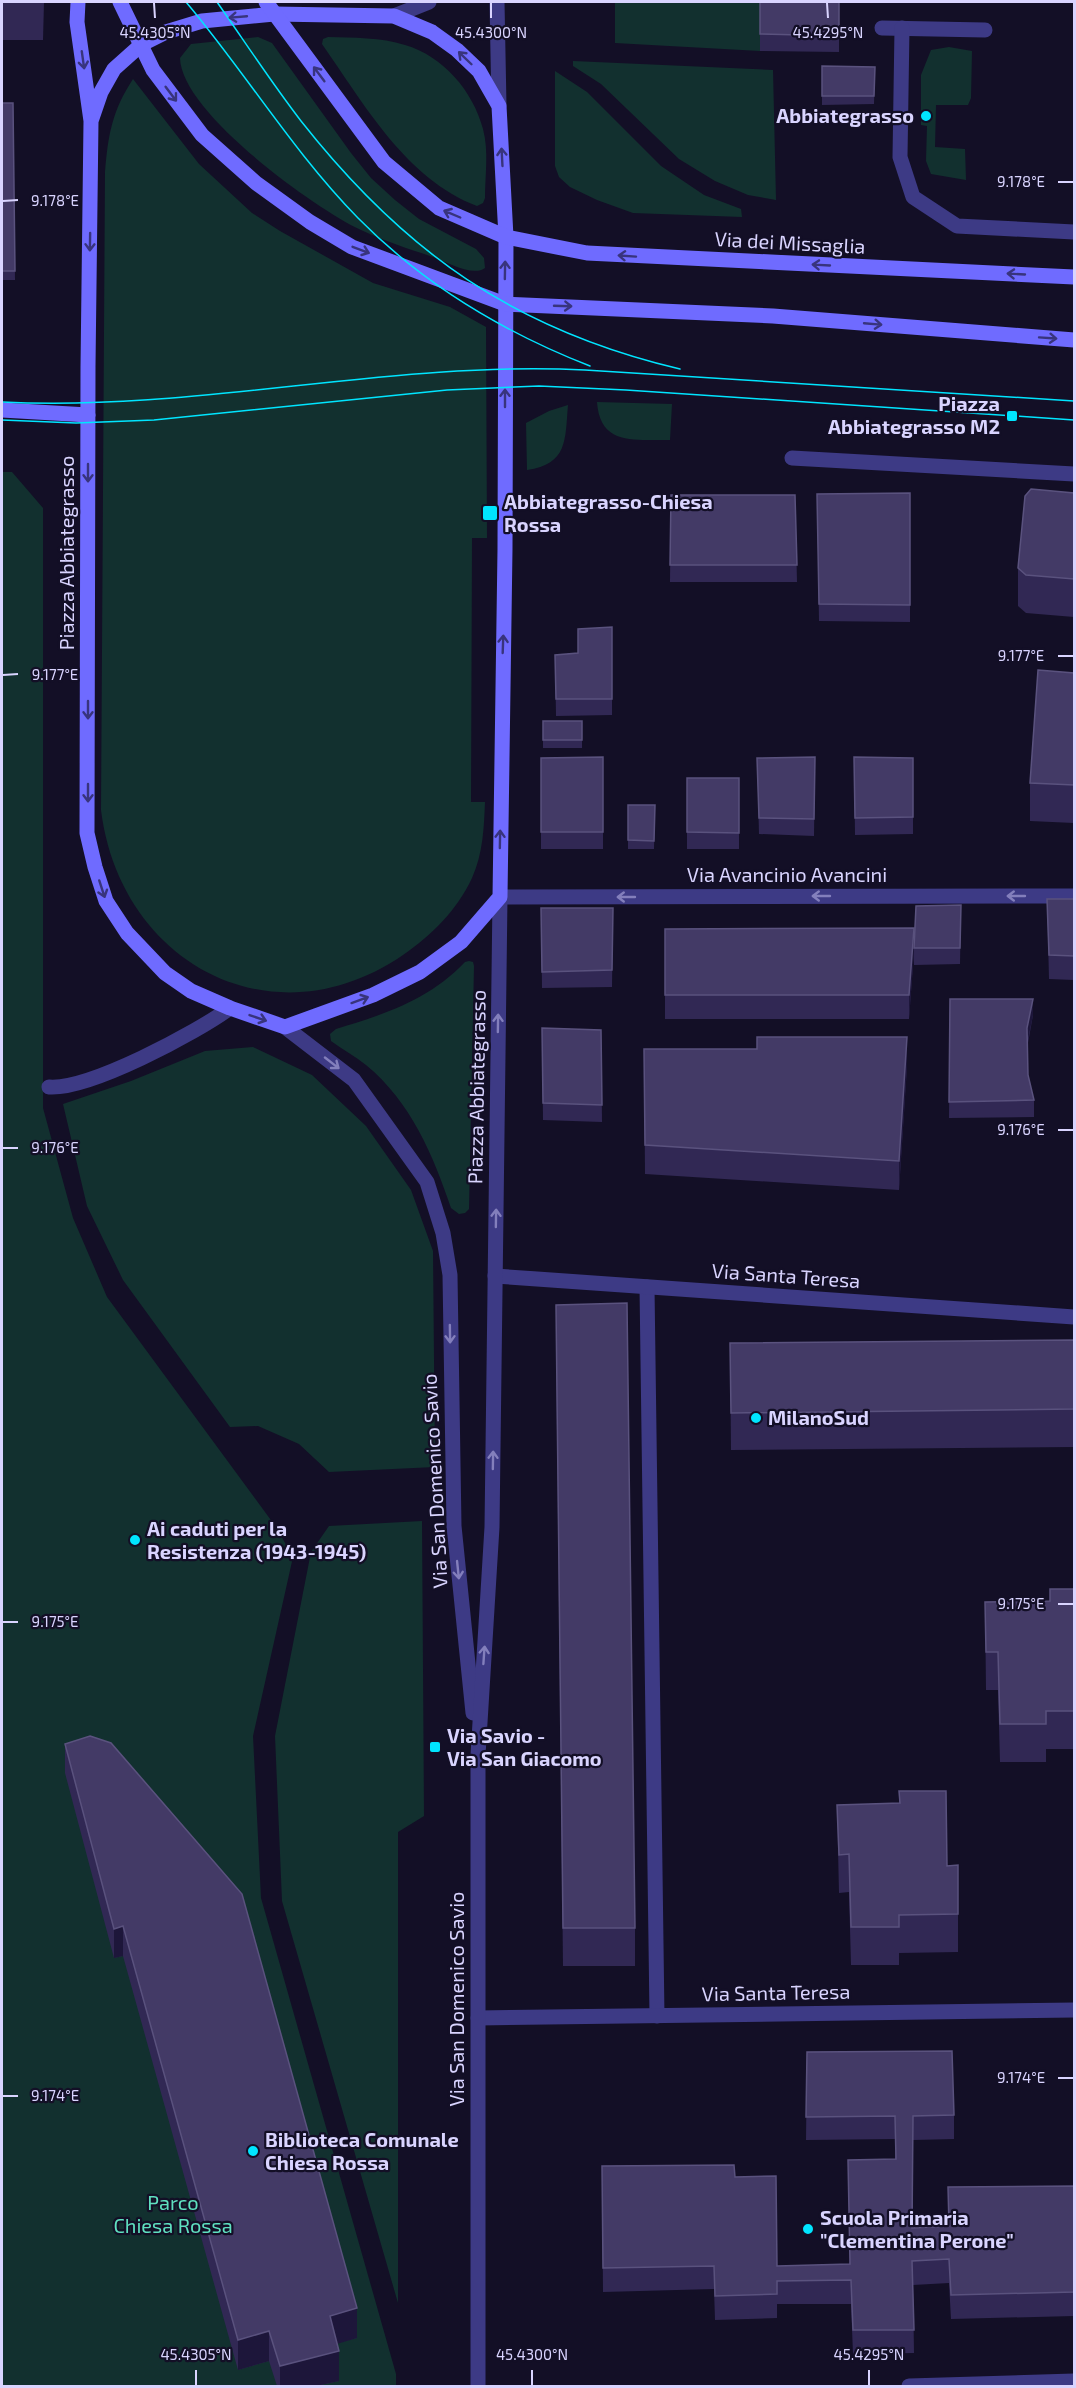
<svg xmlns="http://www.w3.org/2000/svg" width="1076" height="2388" font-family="'Exo 2',sans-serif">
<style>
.green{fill:#12302f}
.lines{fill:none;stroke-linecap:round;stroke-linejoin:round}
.lane{stroke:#3d3a85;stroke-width:15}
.street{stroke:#3d3a85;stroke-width:15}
.secondary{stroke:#6f6bff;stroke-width:15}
.tram{stroke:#00e5ff;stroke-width:1.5}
.wall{fill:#312854}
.shaded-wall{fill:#1d163a}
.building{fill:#433a66;stroke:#5a527e;stroke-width:1.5}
.oneway{stroke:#38347d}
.oneway2{stroke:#837fbc}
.ticks{fill:none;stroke:#d9d4ff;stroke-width:2}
.poi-dot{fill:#00e5ff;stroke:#130f26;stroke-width:2}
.labels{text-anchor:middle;stroke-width:4.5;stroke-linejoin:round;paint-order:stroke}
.poi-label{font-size:20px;font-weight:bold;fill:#d9d4ff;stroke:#130f26;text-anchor:start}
.street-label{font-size:20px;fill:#d9d4ff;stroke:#130f26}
.park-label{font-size:20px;fill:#5fe0c0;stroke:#130f26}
.ticks-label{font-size:15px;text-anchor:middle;fill:#d9d4ff;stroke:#130f26;stroke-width:4.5;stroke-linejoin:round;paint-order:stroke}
</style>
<rect width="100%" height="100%" fill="#130f26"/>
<g class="green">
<polygon points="615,2 760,2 760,51 615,43"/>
<path d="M258 37 272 43 351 153 371 178 395 200 419 219 476 249 484 258 485 268C473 277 446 262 433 257 409 249 384 241 361 230 314 208 181 112 180 58L191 44Z"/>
<path d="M328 37C353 38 381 37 405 45 443 56 473 91 483 129 489 151 485 176 485 198L483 203 477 206C406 179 364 104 322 44L323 39Z"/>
<polygon points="949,47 972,51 971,98 968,105 936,105 935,147 965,149 966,180 931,174 926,161 927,126 921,125 921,75 931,50"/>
<polygon points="573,61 773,70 776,200 748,195 715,181 679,159 601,84 573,66"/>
<polygon points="555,71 587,92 661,166 704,195 741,209 742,217 633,213 597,200 570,187 559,177 555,166"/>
<path d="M133 79 199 164 252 213 280 231 373 283 450 307 486 327 487 538H472L471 802H485C484 827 483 854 472 878 457 910 432 935 403 955 272 1045 120 963 101 810L105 172C108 135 112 111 133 79Z"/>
<path d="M597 402 672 404 670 440C636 439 600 447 597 402Z"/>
<path d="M568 405C565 440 568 464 527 470L526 423 549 411Z"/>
<polygon points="2,472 12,472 43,508 43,1108 73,1218 107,1297 276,1527 293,1557 253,1736 261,1898 396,2374 396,2386 2,2386"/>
<path d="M469 961 473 962 474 966 469 1209 465 1213 459 1214 451 1208C433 1155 411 1102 366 1065 355 1056 343 1050 331 1041L330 1034 336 1029C385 1014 429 1000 465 962Z"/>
<polygon points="253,1047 312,1075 366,1126 411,1190 433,1251 435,1467 329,1472 299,1444 258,1426 230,1427 123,1280 87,1206 63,1104 131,1081 205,1051"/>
<polygon points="422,1521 424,1816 398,1832 398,2303 282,1901 275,1736 311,1552 329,1526"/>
</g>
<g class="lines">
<g class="lane">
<polyline points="882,28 985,30"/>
<polyline points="902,28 900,157 913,197 957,226 1074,232"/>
<path d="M49 1087C89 1090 196 1033 230 1008"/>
<polyline points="647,1287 657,2016"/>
<polyline points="478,2018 1074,2010"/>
<polyline points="909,2386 1074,2381"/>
</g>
<g class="street">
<polyline points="497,2 499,106"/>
<polyline points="394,16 429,2"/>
<polyline points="792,458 1074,474"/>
<polyline points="285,1027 354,1080 427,1182 443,1233 450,1275 454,1526 473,1713"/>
<polyline points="495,1276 1074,1317"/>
<polyline points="478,2386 478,1755 492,1527 500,897 1074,896"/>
</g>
<g class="secondary">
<polyline points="78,2 77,22 91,121 88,367 87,833 95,867 106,901 127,933 165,973 191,991 230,1008 285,1027 373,995 420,972 461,942 500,897 505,549 506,237 499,106 479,71 457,50 432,32 394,16 274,14 202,21 166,32 142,44 114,69 101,92 91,121"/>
<polyline points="120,2 153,70 202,135 256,183 310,222 352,247 505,304 773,316 1074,340"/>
<polyline points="266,2 384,162 439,208 506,237 587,253 1074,277"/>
<polyline points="2,410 88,415"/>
</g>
<g class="tram">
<path d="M186 2C245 72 294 153 358 218 424 285 503 332 590 366"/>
<path d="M217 2C245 42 271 82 301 121 405 253 515 330 680 369"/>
<path d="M2 402C197 412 390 360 585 370L1074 401"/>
<polyline points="2,420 76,423 154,420 447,390 539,386 626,390 1074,420"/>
</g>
</g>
<g class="wall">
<polygon points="2,2 44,2 43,40 2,40"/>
<polygon points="760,2 839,2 839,52 760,51"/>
<polygon points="822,66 875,67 874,104 822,105"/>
<polygon points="2,103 13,103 15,280 2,280"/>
<polygon points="910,493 910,622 819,621 817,494"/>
<polygon points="1074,493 1074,617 1026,613 1018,606 1018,568"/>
<polygon points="671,495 795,495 797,582 670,582"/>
<polygon points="612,627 612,715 556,716 555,655 578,653"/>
<polygon points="1074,673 1074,823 1030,821 1030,783"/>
<rect x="543" y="721" width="39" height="27"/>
<polygon points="603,757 603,849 541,849 541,758"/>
<polygon points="815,757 814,836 759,834 757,758"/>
<polygon points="854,757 913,758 913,834 855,835"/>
<rect x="687" y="778" width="52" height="71"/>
<polygon points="628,805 655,805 654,849 628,849"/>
<polygon points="1047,899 1074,899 1074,980 1049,979"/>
<polygon points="961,905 960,964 914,965 914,948"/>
<polygon points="541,908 613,908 612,987 542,988"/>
<polygon points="665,929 914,952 909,1019 665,1019"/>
<polygon points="950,999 1033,1015 1028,1043 1028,1075 1034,1100 1034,1117 949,1118"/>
<polygon points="542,1028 601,1030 602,1122 543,1120"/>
<polygon points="644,1049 757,1049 907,1066 899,1190 645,1174"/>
<polygon points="1074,1340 1074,1447 731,1450 730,1343"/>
<polygon points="556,1343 635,1928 635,1966 563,1966"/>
<polygon points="1074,1589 1074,1749 1046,1749 1046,1762 1000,1762 998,1690 986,1690 985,1602 1050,1601"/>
<polygon points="65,1744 357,2338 337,2343 339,2381 316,2386 277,2386 269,2361 238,2370 123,1956 114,1958 65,1773"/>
<polygon points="899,1791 947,1866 958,1865 958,1952 899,1953 899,1965 851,1965 849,1892 839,1893 837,1805 899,1803"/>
<polygon points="807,2052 954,2115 954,2139 913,2140 913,2228 949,2226 948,2187 1074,2186 1074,2316 951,2319 949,2283 913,2285 914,2353 853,2354 851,2304 777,2304 777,2318 715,2320 714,2289 603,2292 602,2166 735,2177 777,2266 849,2264 895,2159 895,2139 806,2140"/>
</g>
<g class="shaded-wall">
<polygon points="914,928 914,952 909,1019 909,995"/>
<polygon points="1033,999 1033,1015 1027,1044 1027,1028"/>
<polygon points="907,1037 907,1066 899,1190 899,1161"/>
<polygon points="123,1926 123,1956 114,1958 114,1929"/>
<polygon points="357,2308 357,2338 330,2346 330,2316"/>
<polygon points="269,2331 269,2361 238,2370 238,2340"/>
<polygon points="339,2351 339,2381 316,2386 280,2386 280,2366"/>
</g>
<g class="building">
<polygon points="760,2 839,2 839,36 760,34"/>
<polygon points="822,66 875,67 874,96 822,96"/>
<polygon points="2,103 13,103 15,271 2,271"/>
<polygon points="1031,489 1074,493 1074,579 1026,575 1018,568 1025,496"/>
<polygon points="910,493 910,605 819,604 817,494"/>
<polygon points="671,495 795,495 797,565 670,565"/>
<polygon points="612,627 612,699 556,699 555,655 578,653 578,629"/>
<polygon points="1038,670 1074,673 1074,785 1030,783"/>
<rect x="543" y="721" width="39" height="19"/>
<polygon points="603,757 603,832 541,832 541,758"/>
<polygon points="815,757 814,819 759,818 757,758"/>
<polygon points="854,757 913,758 913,817 855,818"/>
<polygon points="687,778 739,778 739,833 687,832"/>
<polygon points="628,805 655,805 654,841 628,840"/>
<polygon points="1047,899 1074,899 1074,956 1049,955"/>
<polygon points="961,905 960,948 914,948 916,906"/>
<polygon points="541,908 613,908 612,970 542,972"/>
<polygon points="914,928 909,995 665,995 665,929"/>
<polygon points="950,999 1033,999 1027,1028 1028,1075 1034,1100 949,1102"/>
<polygon points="542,1028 601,1030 602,1105 543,1103"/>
<polygon points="757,1037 907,1037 899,1161 645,1145 644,1049 757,1049"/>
<polygon points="627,1303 635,1928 563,1928 556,1305"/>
<polygon points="1074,1340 1074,1409 731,1413 730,1343"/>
<polygon points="1050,1589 1074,1589 1074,1711 1046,1711 1046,1724 1000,1724 998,1652 986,1652 985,1602 1050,1601"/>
<polygon points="90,1736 111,1743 242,1894 357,2308 330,2316 339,2351 280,2366 269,2331 238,2340 123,1926 114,1929 65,1744"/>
<polygon points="899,1791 946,1791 947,1866 958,1865 958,1914 899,1915 899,1927 851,1927 849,1854 839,1855 837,1805 900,1803"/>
<polygon points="952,2051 954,2115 913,2116 912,2228 949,2226 948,2187 1074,2186 1074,2292 951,2295 949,2259 912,2261 914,2330 853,2330 851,2280 777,2281 777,2294 715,2296 714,2266 603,2268 602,2166 734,2165 735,2177 776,2176 777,2266 850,2264 848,2160 896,2159 895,2116 806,2117 807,2052"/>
</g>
<defs><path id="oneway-shaft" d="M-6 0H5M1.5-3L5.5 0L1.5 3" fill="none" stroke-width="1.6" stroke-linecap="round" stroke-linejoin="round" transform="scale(1.5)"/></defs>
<g class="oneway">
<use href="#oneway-shaft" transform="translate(238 17) rotate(175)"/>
<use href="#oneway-shaft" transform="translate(465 58) rotate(-136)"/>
<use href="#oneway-shaft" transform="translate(83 60) rotate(82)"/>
<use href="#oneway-shaft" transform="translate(319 74) rotate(-127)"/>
<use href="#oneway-shaft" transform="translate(171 94) rotate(53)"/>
<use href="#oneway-shaft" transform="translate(502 157) rotate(-93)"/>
<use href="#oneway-shaft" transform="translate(452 214) rotate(-157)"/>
<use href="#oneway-shaft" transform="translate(90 242) rotate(91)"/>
<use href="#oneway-shaft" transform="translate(361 250) rotate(21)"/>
<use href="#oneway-shaft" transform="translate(627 256) rotate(-176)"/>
<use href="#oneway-shaft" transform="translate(821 265) rotate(-177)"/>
<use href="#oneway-shaft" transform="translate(505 270) rotate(-89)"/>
<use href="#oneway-shaft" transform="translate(1016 274) rotate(-177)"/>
<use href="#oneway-shaft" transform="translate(563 306) rotate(2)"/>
<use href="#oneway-shaft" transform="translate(873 324) rotate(5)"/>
<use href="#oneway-shaft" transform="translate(1048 338) rotate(4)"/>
<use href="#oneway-shaft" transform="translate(505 398) rotate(-90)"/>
<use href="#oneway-shaft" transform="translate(88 473) rotate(90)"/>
<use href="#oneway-shaft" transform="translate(503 644) rotate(-88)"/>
<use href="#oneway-shaft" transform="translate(88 710) rotate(90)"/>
<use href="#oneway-shaft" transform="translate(88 793) rotate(90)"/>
<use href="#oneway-shaft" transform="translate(500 839) rotate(-89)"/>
<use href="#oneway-shaft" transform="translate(102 889) rotate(72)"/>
<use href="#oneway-shaft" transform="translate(360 1000) rotate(-20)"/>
<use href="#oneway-shaft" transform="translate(258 1018) rotate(19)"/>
</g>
<g class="oneway2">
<use href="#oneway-shaft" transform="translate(821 896) rotate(180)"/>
<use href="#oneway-shaft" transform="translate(1016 896) rotate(180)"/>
<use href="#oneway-shaft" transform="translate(626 897) rotate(180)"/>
<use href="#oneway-shaft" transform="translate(498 1023) rotate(-89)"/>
<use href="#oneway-shaft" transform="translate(332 1063) rotate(38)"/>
<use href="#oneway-shaft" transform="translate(496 1218) rotate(-89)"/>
<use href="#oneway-shaft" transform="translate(450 1334) rotate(89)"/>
<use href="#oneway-shaft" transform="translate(493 1460) rotate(-89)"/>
<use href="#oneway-shaft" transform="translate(458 1570) rotate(84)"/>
<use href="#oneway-shaft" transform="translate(484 1655) rotate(-86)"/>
</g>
<path class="ticks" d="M154 3 155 18M491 3V18M827 3 828 18M1058 182H1073M3 201 18 200M1058 656H1073M3 675 18 674M1058 1130H1073M3 1148H18M1058 1604H1073M3 1622H18M1058 2078H1073M3 2096H18M196 2370V2385M532 2370V2385M869 2370V2385"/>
<g class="poi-dot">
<circle cx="926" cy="116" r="6"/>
<rect x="1006" y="410" width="12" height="12" rx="3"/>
<rect x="482" y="505" width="16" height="16" rx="3"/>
<circle cx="756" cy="1418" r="6"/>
<circle cx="135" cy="1540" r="6"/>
<rect x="429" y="1741" width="12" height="12" rx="3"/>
<circle cx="253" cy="2151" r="6"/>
<circle cx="808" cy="2229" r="6"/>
</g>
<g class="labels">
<g class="poi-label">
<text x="914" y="123" text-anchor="end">Abbiategrasso</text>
<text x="1000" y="411" text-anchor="end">Piazza<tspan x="1000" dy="23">Abbiategrasso M2</tspan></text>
<text x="504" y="509">Abbiategrasso-Chiesa<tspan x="504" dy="23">Rossa</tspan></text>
<text x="768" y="1425">MilanoSud</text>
<text x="147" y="1536">Ai caduti per la<tspan x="147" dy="23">Resistenza (1943-1945)</tspan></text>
<text x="447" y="1743">Via Savio -<tspan x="447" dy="23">Via San Giacomo</tspan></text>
<text x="265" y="2147">Biblioteca Comunale<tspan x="265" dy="23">Chiesa Rossa</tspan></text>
<text x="820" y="2225">Scuola Primaria<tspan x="820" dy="23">"Clementina Perone"</tspan></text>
</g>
<g class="street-label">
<text transform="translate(790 243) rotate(3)" y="7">Via dei Missaglia</text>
<text transform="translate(67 553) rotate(-90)" y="7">Piazza Abbiategrasso</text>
<text x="787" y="882">Via Avancinio Avancini</text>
<text transform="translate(477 1087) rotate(-89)" y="7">Piazza Abbiategrasso</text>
<text transform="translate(786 1276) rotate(4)" y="7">Via Santa Teresa</text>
<text transform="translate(435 1481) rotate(-93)" y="7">Via San Domenico Savio</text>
<text transform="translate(776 1993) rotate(-1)" y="7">Via Santa Teresa</text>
<text transform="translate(457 1999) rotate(-90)" y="7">Via San Domenico Savio</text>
</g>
<g class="park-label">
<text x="173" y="2210">Parco<tspan x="173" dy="23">Chiesa Rossa</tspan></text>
</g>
</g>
<g class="ticks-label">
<text x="155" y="38">45.4305°N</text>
<text x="491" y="38">45.4300°N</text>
<text x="828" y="38">45.4295°N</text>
<text x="1021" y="187">9.178°E</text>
<text x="55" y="206">9.178°E</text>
<text x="1021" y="661">9.177°E</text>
<text x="55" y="680">9.177°E</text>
<text x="1021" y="1135">9.176°E</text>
<text x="55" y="1153">9.176°E</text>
<text x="1021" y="1609">9.175°E</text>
<text x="55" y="1627">9.175°E</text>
<text x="1021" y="2083">9.174°E</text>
<text x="55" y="2101">9.174°E</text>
<text x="196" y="2360">45.4305°N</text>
<text x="532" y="2360">45.4300°N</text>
<text x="869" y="2360">45.4295°N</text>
</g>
<rect width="1076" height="2388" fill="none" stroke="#d9d4ff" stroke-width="6"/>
</svg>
